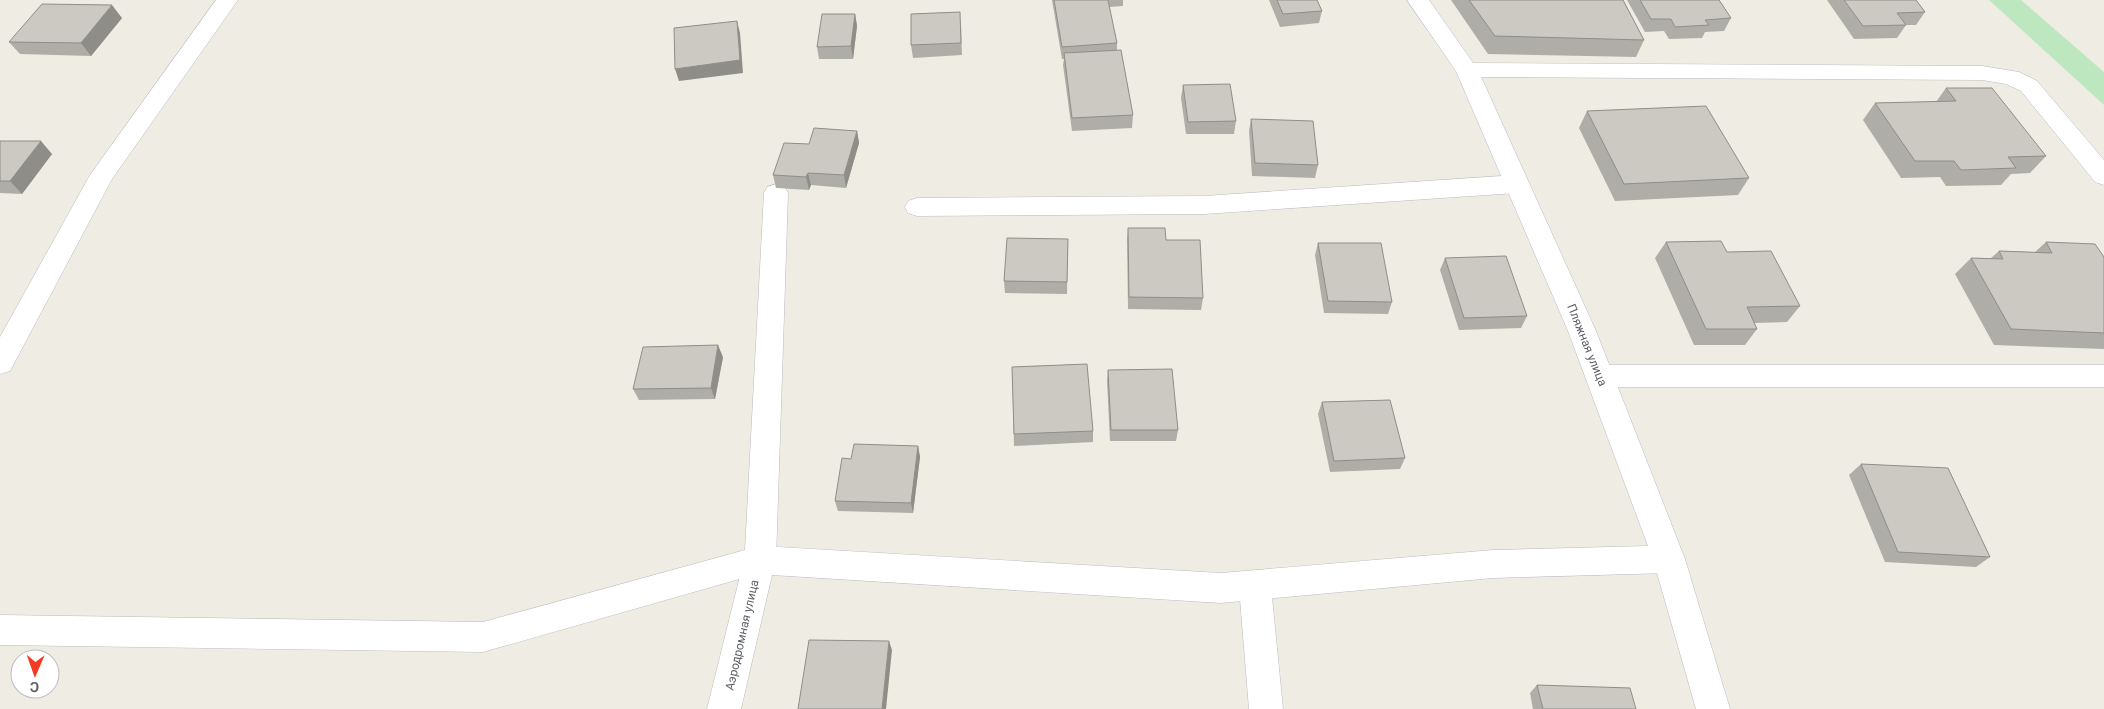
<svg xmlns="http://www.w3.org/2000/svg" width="2104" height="709" font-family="Roboto,sans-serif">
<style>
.green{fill:#bde8bf}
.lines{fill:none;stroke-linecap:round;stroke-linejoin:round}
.minor-casing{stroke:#b8bbc0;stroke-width:1}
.tertiary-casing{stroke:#b8bbc0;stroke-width:1}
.minor{fill:#fff;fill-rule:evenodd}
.tertiary{fill:#fff;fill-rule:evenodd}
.wall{fill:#afada7}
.shaded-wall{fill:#8f8d88}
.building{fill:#ccc9c2;stroke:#8f8d88}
.labels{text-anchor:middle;stroke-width:4;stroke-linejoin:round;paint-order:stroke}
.street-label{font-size:12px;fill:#5b5f65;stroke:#fff}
</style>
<rect width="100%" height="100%" fill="#efede3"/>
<polygon class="green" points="1989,0 2021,0 2104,72 2104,105"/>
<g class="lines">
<g class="minor-casing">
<g id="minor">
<polygon points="216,0 238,0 112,179 10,371 0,374 0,337 90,175"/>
<polygon points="1467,63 1982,66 2019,72 2037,81 2104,160 2104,185 2095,182 2021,91 2006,84 1982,80 1467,77 1459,75 1456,70 1459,65"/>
<polygon points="1517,175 1526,178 1529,184 1526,190 1517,193 1204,214 917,216 908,213 905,207 908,201 917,198 1204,196"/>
<polygon points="776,184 785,187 788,193 776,560 771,570 483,652 0,645 0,615 483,622 745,550 764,193 767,187"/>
<polygon points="1599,365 2104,365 2104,387 1599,387 1589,384 1585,376 1589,368"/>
<polygon points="1669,545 1680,549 1685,559 1730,709 1696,709 1653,559 1658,549"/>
<polygon points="1255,572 1266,577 1271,587 1283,709 1249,709 1239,587 1244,577"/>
</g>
</g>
<g class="tertiary-casing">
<polygon id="tertiary" points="1407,0 1429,0 1478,70 1596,331 1685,559 1680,569 1669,573 1493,578 1221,603 772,575 741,709 707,709 744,560 749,550 760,546 1221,573 1493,550 1648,546 1568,331 1456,71"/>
</g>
<use href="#minor" class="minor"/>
<use href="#tertiary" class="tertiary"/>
</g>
<g class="wall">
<polygon points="1052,0 1123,0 1123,6 1109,7 1117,43 1117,50 1133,115 1132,128 1072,131 1063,65 1064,59 1062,59"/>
<polygon points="1269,0 1317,0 1322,11 1319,23 1280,27"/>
<polygon points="1451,0 1623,0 1644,40 1636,57 1488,54"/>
<polygon points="1627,0 1719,0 1731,18 1724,31 1705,32 1702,38 1669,39 1664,31 1645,32"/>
<polygon points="1827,0 1916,0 1925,12 1916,25 1906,25 1897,38 1854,39"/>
<polygon points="855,14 857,26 853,59 819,59 817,47"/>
<polygon points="122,18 91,56 20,54 9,42"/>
<polygon points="961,25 962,55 913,58 911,45"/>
<polygon points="1183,85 1236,121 1234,134 1186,134 1181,98"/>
<polygon points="1946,88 2046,156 2030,173 2011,174 2001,185 1946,186 1940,177 1901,178 1863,120 1875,103 1936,102"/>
<polygon points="1587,111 1749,178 1738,195 1615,201 1579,128"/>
<polygon points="1251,119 1318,165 1315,178 1252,176 1249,131"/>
<polygon points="857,131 859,143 846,188 811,185 809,190 776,188 773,175 809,144"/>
<polygon points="0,141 52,154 22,194 0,193"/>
<polygon points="1128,228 1166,240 1203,298 1201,310 1128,309 1127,240"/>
<polygon points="1068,239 1067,294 1005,293 1004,281"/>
<polygon points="1666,242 1727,252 1800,306 1787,322 1754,323 1757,329 1745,345 1694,345 1655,258"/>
<polygon points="2046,242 2104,257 2104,349 1994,345 1955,274 1971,258 1991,258 1999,251 2035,252"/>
<polygon points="1318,243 1392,302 1388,314 1324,313 1315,255"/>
<polygon points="1445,258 1527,316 1521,328 1459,330 1440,270"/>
<polygon points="723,357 715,399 639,400 633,389"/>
<polygon points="1012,367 1093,431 1093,442 1014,446"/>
<polygon points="1108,370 1178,430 1176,441 1110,441 1107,381"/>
<polygon points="1322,402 1405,458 1400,469 1330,472 1318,414"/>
<polygon points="918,446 920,457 913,513 838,511 835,501 851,459"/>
<polygon points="1861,464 1990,557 1976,567 1885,562 1849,475"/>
<polygon points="1537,685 1636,709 1533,709 1530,693"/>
</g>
<g class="shaded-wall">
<polygon points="112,5 122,18 91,56 81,43"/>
<polygon points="855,14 857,26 853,59 851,46"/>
<polygon points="737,21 740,33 743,73 679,81 675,69"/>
<polygon points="857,131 859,143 846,188 844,175"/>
<polygon points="41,141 52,154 22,194 10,181"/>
<polygon points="808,173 811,185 809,190 806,177"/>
<polygon points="718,345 723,357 715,399 711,388"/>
<polygon points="918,446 920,457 913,513 911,503"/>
<polygon points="889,641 892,650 886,709 882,709"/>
</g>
<g class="building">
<polygon points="1054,0 1108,0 1117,43 1062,47"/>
<polygon points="1277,0 1317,0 1322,11 1283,14"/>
<polygon points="1469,0 1623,0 1644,40 1495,36"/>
<polygon points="1640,0 1719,0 1731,18 1705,20 1709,25 1675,27 1671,19 1651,19"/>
<polygon points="1844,0 1916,0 1925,12 1897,13 1906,25 1863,26"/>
<polygon points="42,4 112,5 81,43 9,42"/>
<polygon points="960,12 961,43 911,45 911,14"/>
<polygon points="822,14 855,14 851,46 817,47"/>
<polygon points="737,21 740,60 675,69 674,28"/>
<polygon points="1121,50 1133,115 1072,118 1064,53"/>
<polygon points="1230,84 1236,121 1188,122 1183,85"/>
<polygon points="1946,88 1992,88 2046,156 2008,157 2016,168 1961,170 1954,161 1915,161 1875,103 1956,101"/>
<polygon points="1706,106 1749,178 1624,184 1587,111"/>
<polygon points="1251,119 1313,121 1318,165 1255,163"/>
<polygon points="814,128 857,131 844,175 808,173 806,177 773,175 784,143 809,144"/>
<polygon points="0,141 41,141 10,181 0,181"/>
<polygon points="1128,228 1165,228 1166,240 1200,240 1203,298 1129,297"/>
<polygon points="1007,238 1068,239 1067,282 1004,281"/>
<polygon points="1721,241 1727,252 1771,251 1800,306 1747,307 1757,329 1706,329 1666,242"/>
<polygon points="2046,242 2095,244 2104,257 2104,333 2011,329 1971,258 2003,259 1999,251 2052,253"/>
<polygon points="1318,243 1381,243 1392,302 1328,301"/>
<polygon points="1506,256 1527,316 1464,318 1445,258"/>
<polygon points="718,345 711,388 633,389 643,347"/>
<polygon points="1087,364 1093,431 1014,434 1012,367"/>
<polygon points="1172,369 1178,430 1111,430 1108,370"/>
<polygon points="1390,400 1405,458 1334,461 1322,402"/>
<polygon points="854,444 918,446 911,503 835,501 842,458 851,459"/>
<polygon points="1861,464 1948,468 1990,557 1898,552"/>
<polygon points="809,640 889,641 882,709 798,709"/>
<polygon points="1537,685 1630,688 1636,709 1543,709"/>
</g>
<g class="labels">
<g class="street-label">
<text transform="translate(1587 345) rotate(68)" y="4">Пляжная улица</text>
<text transform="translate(742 635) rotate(-77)" y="4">Аэродромная улица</text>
</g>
</g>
<g transform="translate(35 674) rotate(182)"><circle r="24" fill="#ffffff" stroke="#bdbfc1"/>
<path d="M0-4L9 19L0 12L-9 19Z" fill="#f53a22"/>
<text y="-8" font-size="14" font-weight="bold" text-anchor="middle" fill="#5b5f65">С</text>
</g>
</svg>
